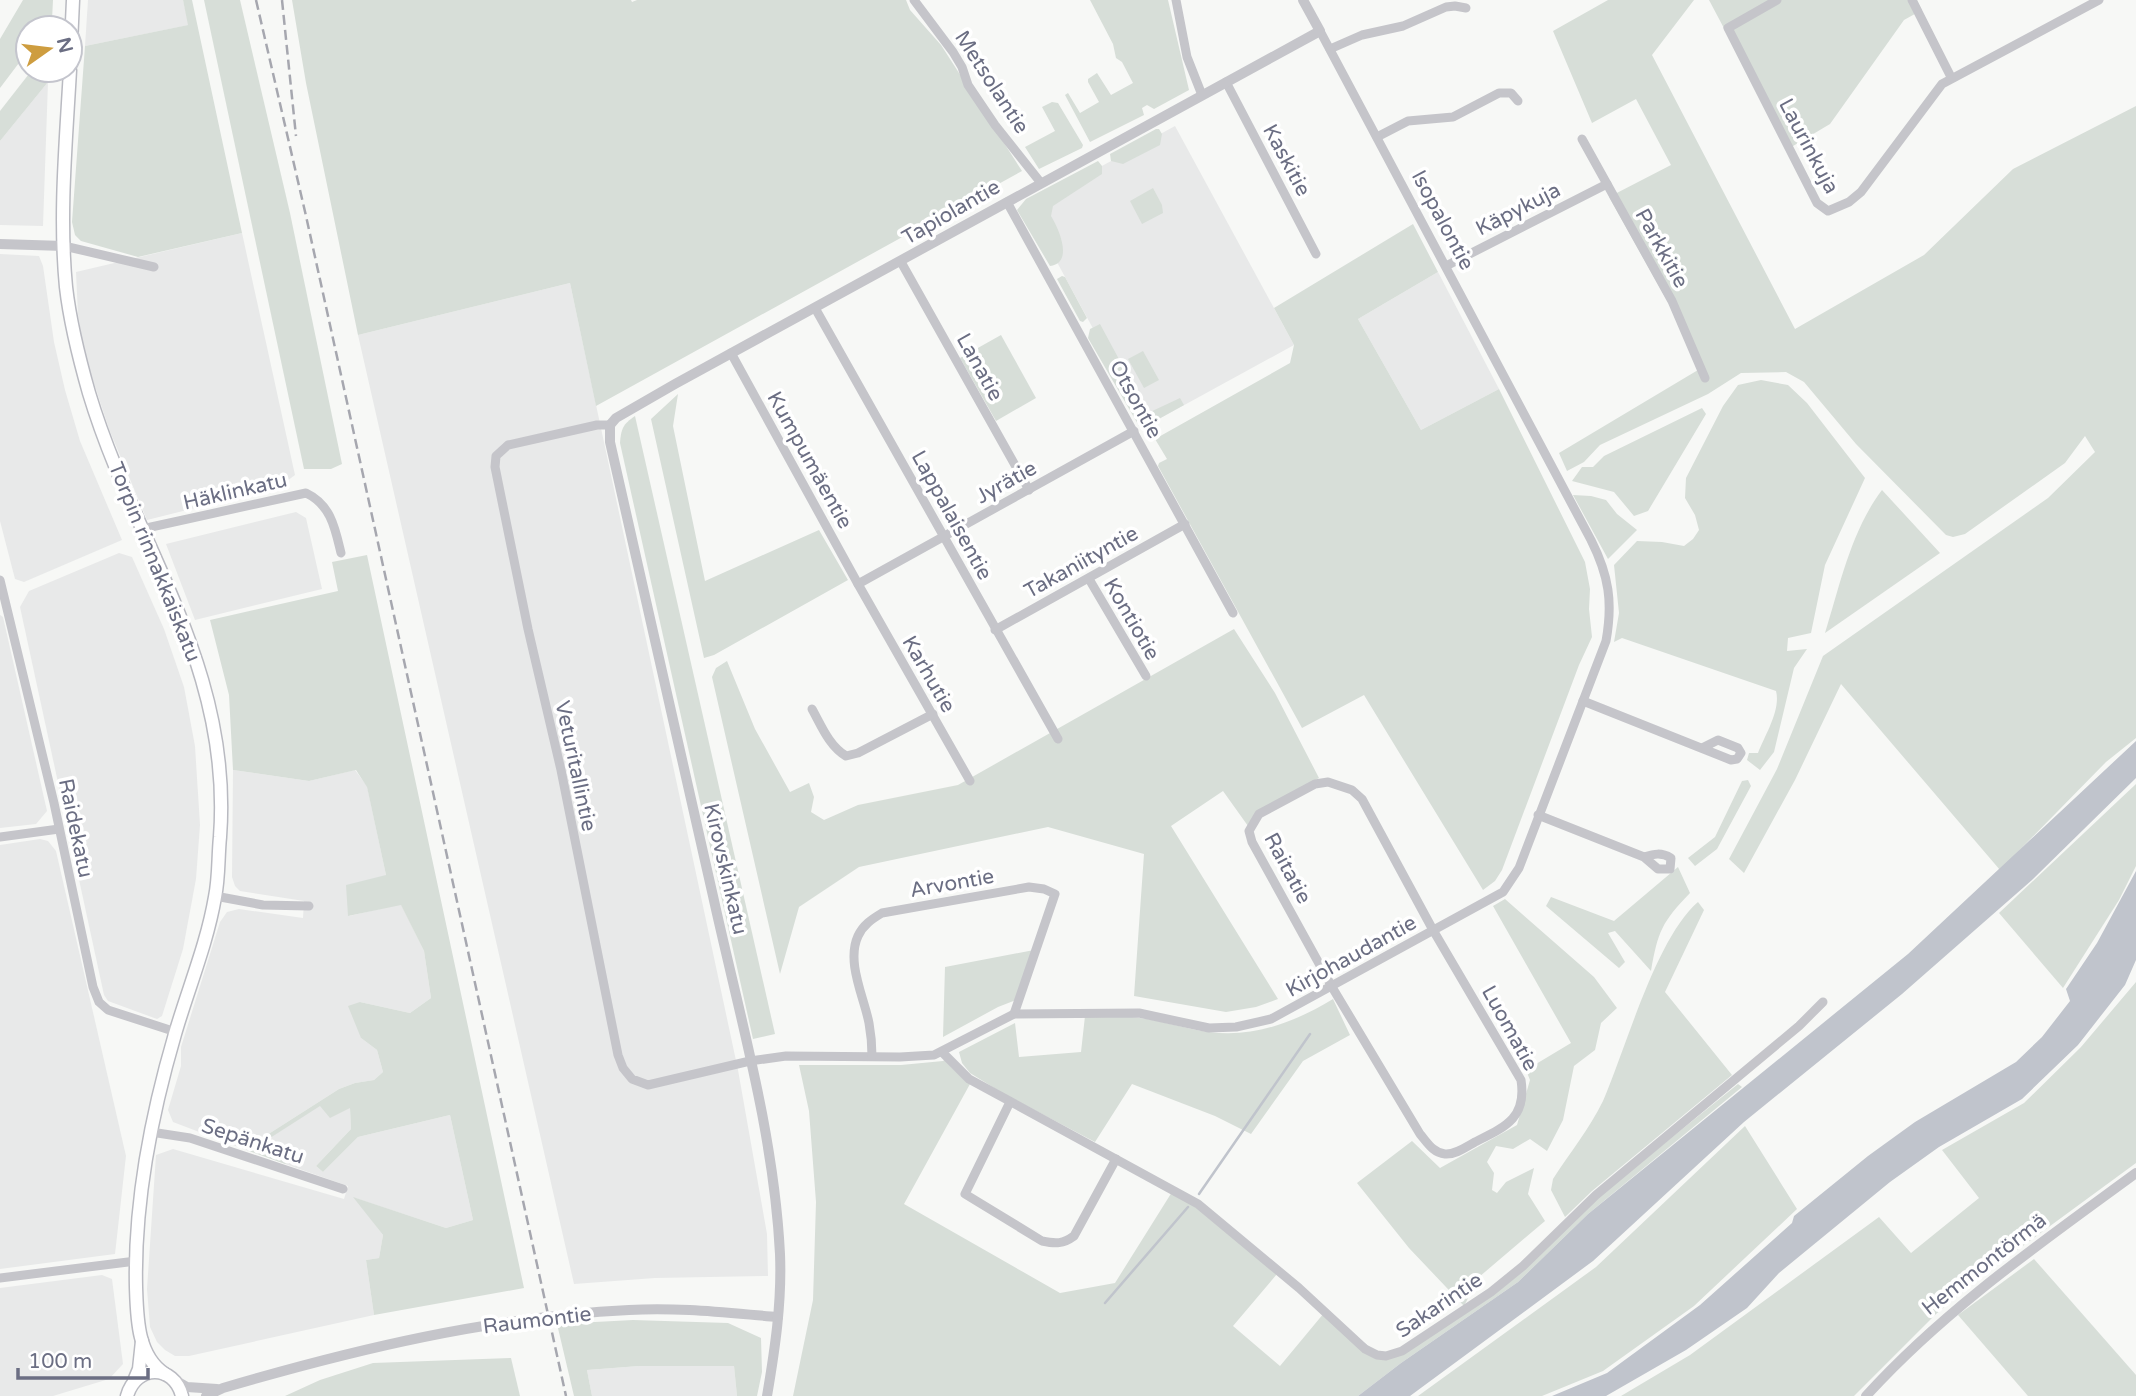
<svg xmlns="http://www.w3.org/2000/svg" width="2136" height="1396" font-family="'Varela Round',sans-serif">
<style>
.built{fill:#e8e9e9}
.green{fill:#d7ded8}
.water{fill:#c0c4cc}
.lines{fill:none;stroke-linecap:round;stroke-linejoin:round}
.stream{stroke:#c0c4cc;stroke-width:2.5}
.secondary-casing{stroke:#b9bac1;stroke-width:15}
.minor{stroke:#c5c5ca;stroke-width:9}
.tertiary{stroke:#c5c5ca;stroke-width:10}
.secondary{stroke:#fff;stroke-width:12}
.rail{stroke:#a6a7af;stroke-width:2.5;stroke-dasharray:10 5;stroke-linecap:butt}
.labels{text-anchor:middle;stroke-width:7;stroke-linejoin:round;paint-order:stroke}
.street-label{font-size:21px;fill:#6b6e83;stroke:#fff}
</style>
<rect width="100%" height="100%" fill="#f7f8f6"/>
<g class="built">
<polygon points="88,0 183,0 189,25 85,46"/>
<polygon points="48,82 43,226 0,225 0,141"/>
<polygon points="1175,126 1294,345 1146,426 1027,207"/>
<polygon points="242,233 295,475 279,487 147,520 109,429 85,356 78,315 76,272"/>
<polygon points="0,254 39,256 43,266 54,342 65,390 80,441 122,540 24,582 15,579 0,521"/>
<polygon points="1438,272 1499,389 1421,430 1358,319"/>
<polygon points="570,283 738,1070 767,1234 768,1276 655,1278 574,1284 358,335"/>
<polygon points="296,512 306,518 322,589 195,620 166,544"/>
<polygon points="119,553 132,557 164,629 184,687 195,746 200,825 196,879 183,949 162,1016 157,1019 108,1001 104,995 20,607 29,591"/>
<polygon points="0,615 3,617 47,811 36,824 0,828"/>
<polygon points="233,770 309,781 355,770 367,786 386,875 349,916 401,904 424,951 431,998 410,1013 360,1002 361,1038 377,1050 383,1072 374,1080 355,1083 339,1089 248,1147 249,1151 173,1122 168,1110 181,1066 181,1047 220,922 227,912 239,909 303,918 304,901 240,891 235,886 232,877"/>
<polygon points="40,839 48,841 56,851 126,1156 115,1254 0,1269 0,845"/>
<polygon points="320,1105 350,1107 351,1129 316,1166 323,1172 358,1137 450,1115 473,1220 446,1228 355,1198 383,1235 379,1258 366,1260 374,1315 189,1356 175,1356 165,1350 157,1342 150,1327 147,1289 156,1155 173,1149 344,1199 348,1186 285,1164 289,1161 269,1138"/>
<polygon points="102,1275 112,1279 123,1364 109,1379 53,1396 0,1396 0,1288"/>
<polygon points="639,1366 734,1366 737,1396 592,1396 587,1370"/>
</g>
<g class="green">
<polygon points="23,0 53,0 52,20 46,28 28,28 28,51 0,88 0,39"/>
<polygon points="183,0 192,0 242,233 138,257 81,241 75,235 72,222 85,46 188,25"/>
<polygon points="204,0 240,0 290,213 342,464 331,469 304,469"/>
<polygon points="292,0 631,0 632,2 637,0 906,0 910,10 941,45 1022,171 596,406 570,283 358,335 306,83"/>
<polygon points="1090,0 1168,0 1189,90 1154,109 1147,105 1142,108 1144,115 1090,142 1065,95 1068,93 1080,113 1099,102 1088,82 1088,79 1097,73 1111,95 1133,83 1122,62 1116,58 1113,44"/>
<polygon points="1608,0 1694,0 1652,55 1795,329 1924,255 2013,169 2136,106 2136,738 2106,762 2000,870 1841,684 1795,780 1744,873 1729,859 1777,769 1823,656 2048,498 2095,452 2085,436 2065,463 1965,534 1953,537 1946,535 1856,444 1804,382 1786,372 1741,373 1708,394 1600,445 1584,462 1567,471 1559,453 1698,370 1669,304 1609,197 1671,165 1636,99 1592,123 1553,31"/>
<polygon points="1709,0 1917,0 1922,10 1904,20 1830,124 1788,149"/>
<polygon points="32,70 48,70 48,82 0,141 0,111"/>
<polygon points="1052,102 1058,103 1083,145 1082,148 1039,169 1025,147 1055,131 1042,107"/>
<polygon points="1156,129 1159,129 1162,134 1160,145 1123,164 1111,161 1110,154"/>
<path d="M1098 161 1102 166V174L1053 206 1051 216C1059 229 1074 263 1050 266L1017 210 1026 199Z"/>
<polygon points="1153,188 1162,205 1163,213 1142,224 1130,201"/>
<polygon points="1413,224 1438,272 1358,319 1421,430 1499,389 1585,562 1590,589 1589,609 1592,637 1579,665 1502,870 1495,881 1483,890 1364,695 1302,728 1158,466 1159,463 1167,459 1155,439 1290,363 1294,345 1274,308"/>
<polygon points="1062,276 1065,277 1087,318 1083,322 1080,321 1057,279"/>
<polygon points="1100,324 1148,413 1180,398 1184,405 1146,426 1139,426 1088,338 1090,329"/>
<polygon points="1001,335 1036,398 996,421 960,358"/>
<polygon points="1143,351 1159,380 1144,388 1128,359"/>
<path d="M1761 380 1788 385 1807 403 1865 478 1825 565 1811 633 1788 638 1787 651 1807 649 1794 668 1774 752 1760 770 1747 760 1749 753H1758C1765 735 1781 710 1776 691L1622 638 1614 642 1619 613 1614 565 1637 541 1662 542 1684 546 1693 539 1699 530 1695 515 1685 498 1686 478 1723 406 1738 385Z"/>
<polygon points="678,394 673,426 705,581 819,530 848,580 714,655 704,658 651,419"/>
<polygon points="1702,408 1706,414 1648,511 1634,516 1614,492 1572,481 1582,467 1593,467 1604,456"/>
<path d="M635 416 775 1034 753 1039 620 443C621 429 623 424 635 416Z"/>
<path d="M1882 490 1940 553 1825 633C1840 585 1851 531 1882 490Z"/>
<polygon points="1573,495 1591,496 1606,500 1617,514 1637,530 1608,559"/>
<polygon points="367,555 524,1288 374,1315 366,1260 379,1258 383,1235 353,1197 446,1228 473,1220 450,1115 358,1137 323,1172 316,1166 351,1129 350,1108 330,1118 320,1106 270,1138 290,1162 285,1164 249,1151 248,1147 339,1089 355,1083 374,1080 383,1072 377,1050 361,1038 348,1006 360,1002 410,1013 431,998 424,951 401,905 348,916 346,885 386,875 367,787 356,770 309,781 233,770 229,695 210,620 338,591 332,562"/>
<polygon points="1234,629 1275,693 1319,778 1258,812 1248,826 1223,791 1171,826 1278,999 1256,1007 1226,1012 1134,996 1144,854 1048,827 859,867 799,907 780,974 712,677 716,668 727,661 755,729 790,792 809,783 814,797 811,812 824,820 858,805 958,785"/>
<polygon points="1748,780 1751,786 1717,849 1695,866 1688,858 1715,837 1742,781"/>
<polygon points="2136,784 2136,866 2119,900 2063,988 1999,913"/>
<path d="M1678 867 1690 893C1662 922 1658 931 1651 971L1615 931 1608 933 1625 962 1619 968 1546 906 1551 897 1614 921Z"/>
<polygon points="1505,899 1594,977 1617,1008 1601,1023 1595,1050 1574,1066 1563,1120 1547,1151 1530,1139 1513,1149 1496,1146 1487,1162 1494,1173 1492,1190 1497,1193 1506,1182 1534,1168 1528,1194 1545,1221 1479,1277 1464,1306 1409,1248 1357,1183 1412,1141 1440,1168 1517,1125 1530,1080 1526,1070 1571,1043 1493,906"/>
<path d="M1698 902 1704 910 1665 992 1732 1075 1592 1191 1565 1217 1551 1190 1553 1179C1569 1154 1590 1128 1603 1101 1626 1048 1656 938 1698 902Z"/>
<polygon points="1034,950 1016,1000 998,1007 943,1037 945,967"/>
<polygon points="2136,982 2136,1163 1990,1270 1936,1314 1854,1396 1621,1396 1690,1355 1879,1217 1911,1253 1979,1198 1942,1150 2024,1103 2081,1047"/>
<path d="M1333 999 1350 1035 1303 1061 1251 1134 1215 1116 1132 1084 1095 1142 1004 1094 970 1073 962 1063 959 1052 1015 1023 1019 1057 1081 1052 1085 1016C1103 1016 1122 1015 1140 1018 1163 1021 1186 1029 1209 1032 1254 1038 1295 1022 1333 999Z"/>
<polygon points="947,1058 951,1067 970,1084 904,1204 1060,1293 1115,1283 1172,1192 1205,1210 1277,1274 1233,1326 1280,1366 1324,1313 1386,1359 1493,1294 1598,1197 1738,1084 1742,1087 1588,1214 1518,1282 1401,1363 1358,1396 793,1396 813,1300 816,1202 809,1111 799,1065 901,1065 943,1061"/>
<polygon points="1745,1126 1797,1209 1694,1306 1603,1371 1542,1396 1418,1396 1596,1267"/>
<polygon points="2034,1259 2136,1375 2136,1396 2028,1396 1958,1315"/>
<polygon points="633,1320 728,1323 761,1338 762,1372 757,1396 737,1396 734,1366 639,1366 587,1370 592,1396 574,1396 557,1324"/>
<polygon points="511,1358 520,1396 285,1396 320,1380 373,1363"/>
</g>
<g class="water">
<polygon points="2136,741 2136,778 2032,880 1902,994 1744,1122 1593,1261 1410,1396 1358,1396 1401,1363 1518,1282 1588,1214 1908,954"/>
<polygon points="2136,871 2136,960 2125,985 2078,1045 2022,1099 1939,1147 1890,1182 1779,1273 1747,1308 1686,1350 1606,1396 1552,1396 1607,1373 1700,1305 1792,1223 1794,1216 1868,1156 1915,1122 2016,1062 2042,1037 2070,1001 2066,989 2097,943"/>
</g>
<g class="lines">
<g class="stream">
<polyline points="1199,1194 1310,1034"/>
<polyline points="1105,1303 1188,1207"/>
</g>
<g class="secondary-casing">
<g id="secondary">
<polyline points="70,66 73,0"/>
<path d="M70 70C66 142 59 215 66 287 70 322 79 358 89 393 135 546 233 666 220 837 218 857 219 878 215 897 207 944 188 989 175 1034 151 1116 134 1201 136 1287 137 1317 137 1356 165 1374"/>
<polyline points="134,1381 139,1369 142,1341"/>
<path d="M127 1396C136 1364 174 1364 182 1396"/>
</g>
</g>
<g class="minor">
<polyline points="914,0 953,52 962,67 968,85 995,125 1041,183"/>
<polyline points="1176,0 1187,57 1202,95"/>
<polyline points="1777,0 1728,28 1817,203 1828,211 1849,202 1861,192 1942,84 2099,0"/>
<polyline points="1912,0 1951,77"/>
<polyline points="1330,49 1362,35 1403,26 1446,7 1455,6 1466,8"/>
<polyline points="1226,82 1316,254"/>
<polyline points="1377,137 1408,121 1453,117 1499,93 1511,93 1518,101"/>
<polyline points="1582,139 1672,301 1705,378"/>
<polyline points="1007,202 1233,613"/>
<polyline points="64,246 154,267"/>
<polyline points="901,262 1029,490"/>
<polyline points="1446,266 1607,184"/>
<polyline points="815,308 1058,739"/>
<polyline points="731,353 858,584 970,781"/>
<path d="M610 425H597L508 445 496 456 495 467 528 629 561 770 618 1055 623 1068 632 1079 648 1085 750 1061 786 1056 900 1057 934 1055 1014 1014 1139 1013 1209 1028 1236 1027 1271 1019 1503 892 1519 868 1606 641C1613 602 1609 576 1591 540L1320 31"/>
<path d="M142 529 306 493C331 505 335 528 341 553"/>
<polyline points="1089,579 1146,676"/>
<polyline points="0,580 54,803 93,987 99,1002 108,1010 176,1032"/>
<polyline points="858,584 1134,431"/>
<polyline points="995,630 1185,524"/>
<polyline points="1583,701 1731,760 1737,759 1741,753 1738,748 1718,740 1702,748"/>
<path d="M812 709C821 725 829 746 846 756L858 753 933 714"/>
<path d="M1328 782 1352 790 1362 799 1433 930 1521 1080C1527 1118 1505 1127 1475 1142 1466 1147 1455 1155 1445 1154 1433 1153 1427 1142 1420 1134L1332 987 1252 842 1249 831 1259 814 1315 784Z"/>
<path d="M1538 815 1644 857 1658 869H1670L1671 858C1661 852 1654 854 1644 857"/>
<polyline points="0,837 59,829"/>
<polyline points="215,896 263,905 309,906"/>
<polyline points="942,1052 969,1079 1198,1204 1299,1288 1365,1349 1377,1355 1386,1356 1402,1351 1491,1292 1523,1266 1596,1195 1799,1026 1823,1002"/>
<path d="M872 1056C872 1045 871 1034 869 1023 864 997 846 962 858 936 863 925 872 919 882 913L1029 887 1044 889 1055 894 1014 1014"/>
<path d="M1010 1102 965 1194 1042 1241C1056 1244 1063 1244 1074 1236L1116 1159"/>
<polyline points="151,1132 190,1138 343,1189"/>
<polyline points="0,1278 136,1261"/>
</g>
<g class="tertiary">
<polyline points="0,244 64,246"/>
<polyline points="173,1379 187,1387 217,1389"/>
<path d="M206 1396 223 1388C356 1349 490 1317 629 1310 679 1307 728 1313 778 1317"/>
<path d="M767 1396C775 1349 782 1302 780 1254 774 1133 739 1014 713 896 679 744 644 593 610 442V425L616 418 675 384 1320 31 1303 0"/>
<path d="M1866 1396C1945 1309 2042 1242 2136 1173"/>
</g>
<use href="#secondary" class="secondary"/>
<g class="rail">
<polyline points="256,0 306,216 566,1396"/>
<polyline points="282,0 296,136"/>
</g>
</g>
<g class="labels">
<g class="street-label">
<text transform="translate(992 82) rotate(57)" y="7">Metsolantie</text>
<text transform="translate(1809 146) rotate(62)" y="7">Laurinkuja</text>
<text transform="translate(1287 160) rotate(62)" y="7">Kaskitie</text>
<text transform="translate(1518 209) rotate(-27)" y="7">Käpykuja</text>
<text transform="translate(951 212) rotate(-30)" y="7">Tapiolantie</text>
<text transform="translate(1443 220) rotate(62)" y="7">Isopalontie</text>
<text transform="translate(1662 248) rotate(61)" y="7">Parkkitie</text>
<text transform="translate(980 367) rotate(61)" y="7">Lanatie</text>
<text transform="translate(1136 399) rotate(61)" y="7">Otsontie</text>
<text transform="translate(810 460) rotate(61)" y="7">Kumpumäentie</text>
<text transform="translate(1006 482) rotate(-29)" y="7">Jyrätie</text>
<text transform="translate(235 491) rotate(-13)" y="7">Häklinkatu</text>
<text transform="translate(952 515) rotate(61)" y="7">Lappalaisentie</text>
<text transform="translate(155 562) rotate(68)" y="7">Torpin rinnakkaiskatu</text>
<text transform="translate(1081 562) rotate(-29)" y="7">Takaniityntie</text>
<text transform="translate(1132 619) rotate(60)" y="7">Kontiotie</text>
<text transform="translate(929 674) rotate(60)" y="7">Karhutie</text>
<text transform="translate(576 766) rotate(78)" y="7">Veturitallintie</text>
<text transform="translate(76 828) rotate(78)" y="7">Raidekatu</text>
<text transform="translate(1288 868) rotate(62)" y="7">Raitatie</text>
<text transform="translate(726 869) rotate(77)" y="7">Kirovskinkatu</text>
<text transform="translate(952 883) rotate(-10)" y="7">Arvontie</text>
<text transform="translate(1351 956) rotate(-29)" y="7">Kirjohaudantie</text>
<text transform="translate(1510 1028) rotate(61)" y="7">Luomatie</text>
<text transform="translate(253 1141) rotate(18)" y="7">Sepänkatu</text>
<text transform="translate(1984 1264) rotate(-38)" y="7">Hemmontörmä</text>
<text transform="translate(1439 1305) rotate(-34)" y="7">Sakarintie</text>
<text transform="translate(537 1320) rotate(-7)" y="7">Raumontie</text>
</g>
</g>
<g transform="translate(49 49) rotate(76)"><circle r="33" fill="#ffffff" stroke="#c4c5cd" stroke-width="2"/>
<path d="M0-5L12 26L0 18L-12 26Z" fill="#ce9d3f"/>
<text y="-10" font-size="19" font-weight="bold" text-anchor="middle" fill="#6b6e83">N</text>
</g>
<path d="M18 1368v10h130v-10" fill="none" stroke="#6b6e83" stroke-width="3.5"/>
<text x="28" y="1368" font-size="21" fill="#6b6e83" stroke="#ffffff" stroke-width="5" paint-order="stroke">100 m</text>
</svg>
